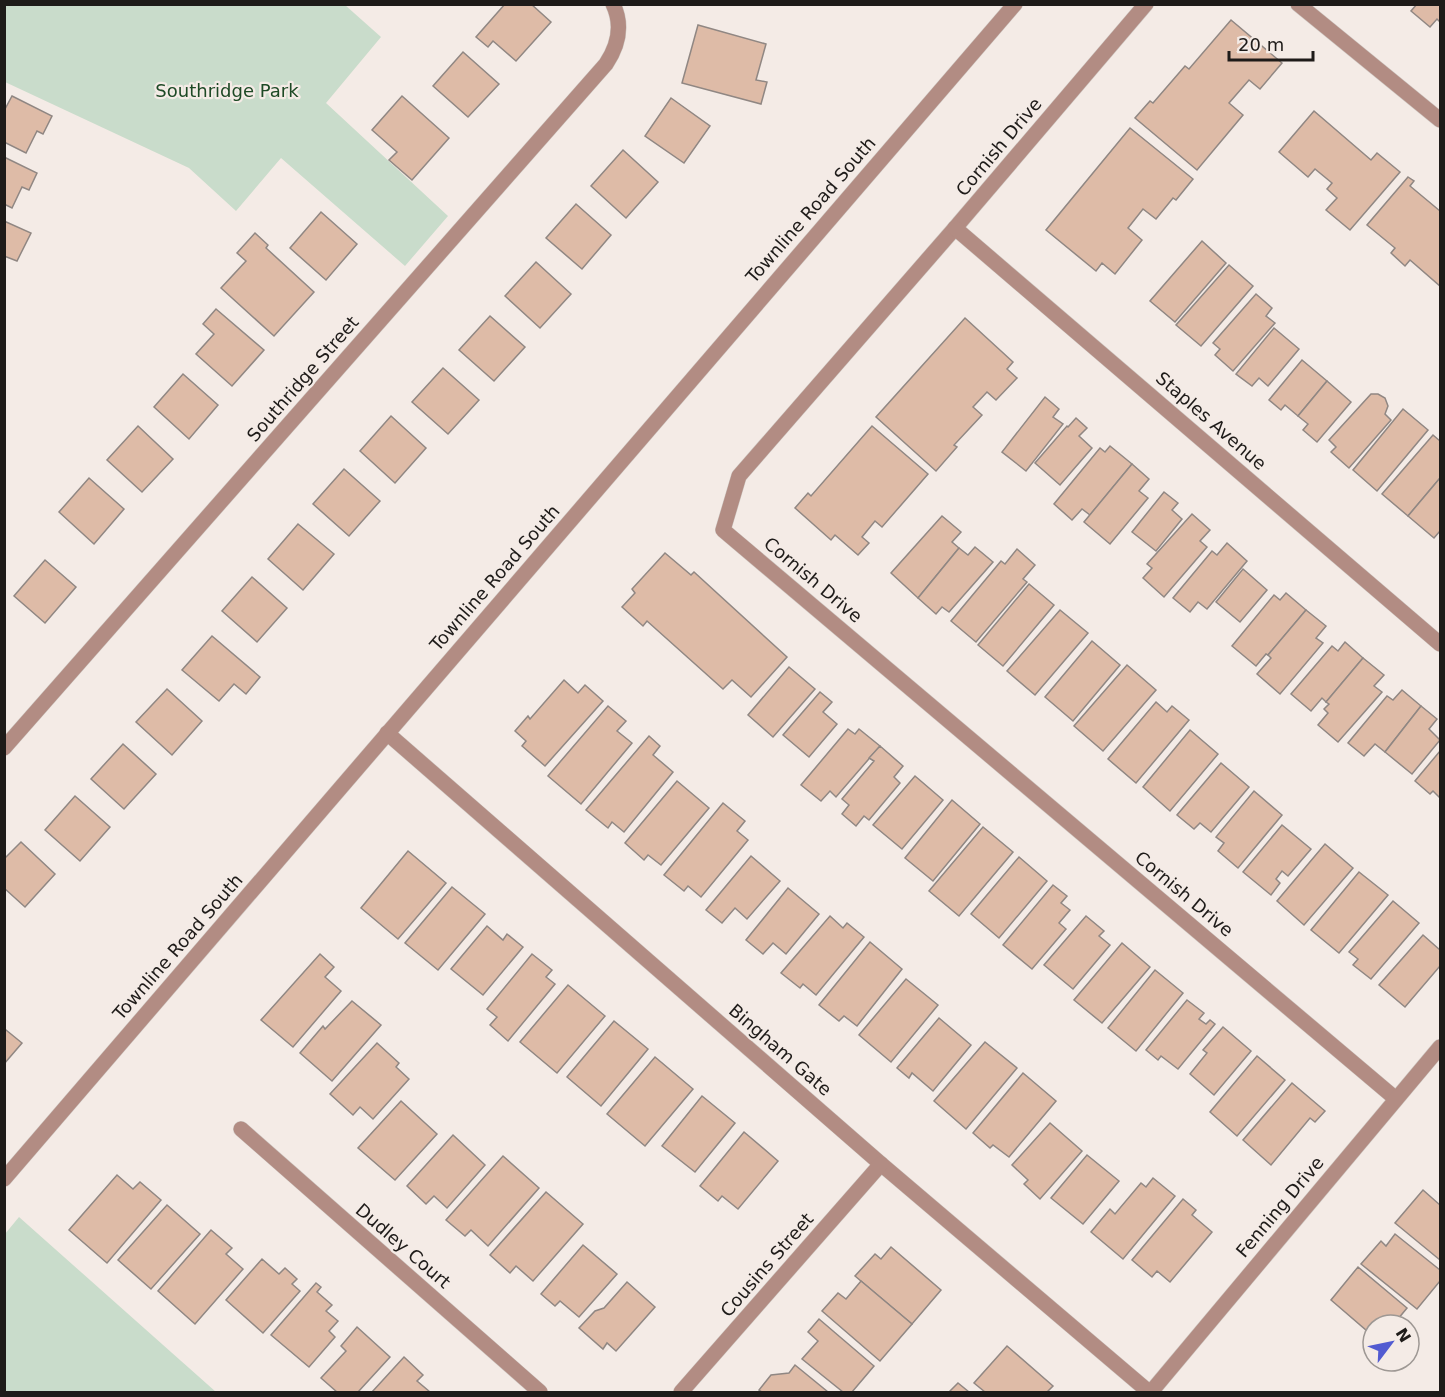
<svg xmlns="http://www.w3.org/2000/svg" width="1445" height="1397" font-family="'DejaVu Sans',sans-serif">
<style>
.green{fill:#c9dccb}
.building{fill:#debba7;stroke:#908783;stroke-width:1.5}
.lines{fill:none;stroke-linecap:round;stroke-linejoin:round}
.minor-casing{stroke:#cdc6c1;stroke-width:16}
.tertiary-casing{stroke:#cdc6c1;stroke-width:16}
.minor{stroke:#b28c83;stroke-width:15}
.tertiary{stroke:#b28c83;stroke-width:15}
.labels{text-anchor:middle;stroke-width:4.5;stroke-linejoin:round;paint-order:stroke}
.park-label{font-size:18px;fill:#1d4925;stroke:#f4ebe6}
.street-label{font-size:18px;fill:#1e1b19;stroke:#f4ebe6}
</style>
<rect width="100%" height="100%" fill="#f4ebe6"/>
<g class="green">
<polygon points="5,4 345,5 381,37 326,103 448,216 405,266 281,158 236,211 189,168 5,82"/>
<polygon points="19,1217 216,1392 5,1392 5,1234"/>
</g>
<g class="building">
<polygon points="505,4 531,4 551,22 516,61 493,41 488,47 476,37"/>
<polygon points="1417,4 1440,4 1440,22 1437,19 1430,27 1411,11"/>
<polygon points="1231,20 1282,63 1260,89 1249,80 1229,103 1243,115 1197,170 1135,118 1150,101 1153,103 1185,66 1189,69"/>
<polygon points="698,25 766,44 756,80 767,82 761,104 682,83"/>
<polygon points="463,52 499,84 468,117 433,86"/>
<polygon points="12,96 52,116 43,134 37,131 26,153 4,142 4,111"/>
<polygon points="402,96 449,138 412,180 389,160 397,152 372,130"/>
<polygon points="671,98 710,126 684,163 645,136"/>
<polygon points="1314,111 1371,160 1377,153 1400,172 1350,230 1326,210 1337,198 1327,189 1332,183 1315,169 1308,177 1279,152"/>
<polygon points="1130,128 1193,179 1176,200 1173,198 1156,219 1143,209 1128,228 1142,240 1115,274 1102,263 1096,271 1046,230"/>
<polygon points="623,150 658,182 626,218 591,186"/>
<polygon points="4,157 37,173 29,190 22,187 12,208 4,204"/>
<polygon points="1408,177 1414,181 1410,186 1440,211 1440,286 1410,260 1405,266 1391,253 1395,248 1367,225"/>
<polygon points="576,204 611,235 582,269 546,238"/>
<polygon points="321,212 357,244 326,280 290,248"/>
<polygon points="4,221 31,233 17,261 4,256"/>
<polygon points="255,233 268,245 266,248 314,292 274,336 221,288 246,261 237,253"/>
<polygon points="1202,241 1226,263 1175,322 1150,301"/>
<polygon points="536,262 571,294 540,328 505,296"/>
<polygon points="1229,265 1253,286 1201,346 1176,325"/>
<polygon points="1256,294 1272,308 1266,316 1275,323 1233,371 1215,355 1220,349 1213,343"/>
<polygon points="216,309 264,350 232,386 196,354 214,334 203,324"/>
<polygon points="490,316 525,347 494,381 459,350"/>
<polygon points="965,318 1013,362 1007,369 1017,378 996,400 987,392 973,407 982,415 954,445 957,447 936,471 876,417"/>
<polygon points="1274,328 1299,349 1268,386 1259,378 1252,386 1236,374"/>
<polygon points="1302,360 1327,381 1298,416 1285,405 1281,410 1269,400"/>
<polygon points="443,368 479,400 448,434 412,402"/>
<polygon points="183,374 218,405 189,439 154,407"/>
<polygon points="1327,381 1351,402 1317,442 1303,430 1308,424 1298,416"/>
<polygon points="1371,394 1378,394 1385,398 1388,406 1385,414 1391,420 1349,468 1331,452 1336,447 1329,440"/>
<polygon points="1045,397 1059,409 1053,417 1063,424 1026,471 1002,452"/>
<polygon points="1403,409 1428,430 1377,491 1353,470"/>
<polygon points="391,416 426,448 395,483 360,451"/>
<polygon points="1076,418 1087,428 1079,436 1092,448 1060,485 1035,463 1067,426 1068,427"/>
<polygon points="138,426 173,459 142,492 107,460"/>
<polygon points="872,426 928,474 882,527 875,521 862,537 869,543 858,555 835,535 831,540 795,508 808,493 811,496"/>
<polygon points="1433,435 1440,441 1440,478 1408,516 1382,494"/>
<polygon points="1110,446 1132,464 1090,515 1082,509 1072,520 1054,504 1100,448 1105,452"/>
<polygon points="1132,464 1149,479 1139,491 1148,498 1110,544 1084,522"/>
<polygon points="344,469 380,501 349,536 313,504"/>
<polygon points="89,478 124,509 94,544 59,512"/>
<polygon points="1440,478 1440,531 1434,538 1408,516"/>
<polygon points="1164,492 1178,503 1172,510 1182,519 1156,551 1132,532"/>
<polygon points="1192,514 1210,530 1200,541 1207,547 1164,597 1143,578 1152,568 1147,564"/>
<polygon points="942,516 961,532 952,542 959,548 918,598 891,573"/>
<polygon points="298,524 334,554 303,590 268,559"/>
<polygon points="1227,543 1247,561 1207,609 1198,602 1190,612 1173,598 1212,551 1217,555"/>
<polygon points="975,547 993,562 949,612 942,607 936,614 918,598 959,548 968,555"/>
<polygon points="1017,549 1035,565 1023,579 1027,582 976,642 951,621 1001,561 1005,564"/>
<polygon points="665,553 691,575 694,572 787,657 751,697 732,680 723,689 647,621 643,626 622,607 635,593 632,589"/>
<polygon points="45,560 76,587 45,623 14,596"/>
<polygon points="1243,569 1267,590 1240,622 1216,602"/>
<polygon points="252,577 287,608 257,642 222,611"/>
<polygon points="1029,584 1054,605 1003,666 978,645"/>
<polygon points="1286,593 1306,610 1268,655 1266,654 1256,666 1232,646 1274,595 1280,600"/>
<polygon points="1060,610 1088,633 1035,695 1007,671"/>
<polygon points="1306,610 1326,626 1316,638 1323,643 1280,694 1257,674 1271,658 1268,655"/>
<polygon points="212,636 260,677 246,694 234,684 219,701 182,670"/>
<polygon points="1092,641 1120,665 1073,721 1045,697"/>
<polygon points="1345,642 1363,658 1326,702 1322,698 1311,711 1291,694 1332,646 1338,651"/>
<polygon points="1363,658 1384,675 1374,686 1382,692 1338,742 1318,725 1328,713 1324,709 1329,704 1326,702"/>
<polygon points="1127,665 1156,690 1103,751 1074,726"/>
<polygon points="789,667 815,689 773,737 748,715"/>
<polygon points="564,680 578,693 585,685 603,701 545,766 522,746 526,741 515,731 528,716 530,719"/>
<polygon points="167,689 202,721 172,755 136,722"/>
<polygon points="1402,690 1421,706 1385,752 1375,744 1364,756 1348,743 1387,696 1393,700"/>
<polygon points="820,692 832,702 823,712 837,724 809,757 783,735"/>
<polygon points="1156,702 1167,712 1172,706 1189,720 1136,783 1108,759"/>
<polygon points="608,706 626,721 617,731 632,743 581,804 548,776"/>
<polygon points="1421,706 1437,719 1429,729 1440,740 1412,774 1385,752"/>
<polygon points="848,729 855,734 859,729 880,746 836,797 830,791 821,801 801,785"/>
<polygon points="1190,730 1218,754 1170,811 1143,787"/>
<polygon points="649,736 660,746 653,755 673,772 624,832 612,822 608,828 586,810"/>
<polygon points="123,744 156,774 124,809 91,779"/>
<polygon points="880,746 903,766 894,777 900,783 869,820 864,816 856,826 842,814 849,805 842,799 874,761 869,758"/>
<polygon points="1440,751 1440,798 1433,791 1430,794 1415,781"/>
<polygon points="1221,763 1249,787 1211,832 1200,823 1194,829 1177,815"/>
<polygon points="915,776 943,800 902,849 873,825"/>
<polygon points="677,781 709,808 661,865 648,855 644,860 625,843"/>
<polygon points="1254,791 1282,815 1238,868 1218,851 1224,843 1216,837"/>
<polygon points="75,796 110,827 80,861 45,830"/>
<polygon points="952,800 980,824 933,881 905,858"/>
<polygon points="723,803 745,821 737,831 748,840 701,897 688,886 684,891 664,875"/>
<polygon points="1282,825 1311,849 1288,876 1282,871 1276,879 1280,883 1271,895 1243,872"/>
<polygon points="983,827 1013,852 959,916 929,891"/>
<polygon points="21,842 55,874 25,907 4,888 4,859"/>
<polygon points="1325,844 1353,868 1304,925 1277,901"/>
<polygon points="408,851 446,883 398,939 361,908"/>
<polygon points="751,856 780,881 747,919 735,908 722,923 706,910"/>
<polygon points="1019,857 1047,881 999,938 971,914"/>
<polygon points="1359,872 1388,895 1339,953 1311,930"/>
<polygon points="1053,885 1067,896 1061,903 1070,910 1059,923 1066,929 1032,969 1003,945"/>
<polygon points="452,887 485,914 438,970 405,943"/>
<polygon points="788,888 819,914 786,954 773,943 763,954 746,940"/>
<polygon points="1393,901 1419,923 1371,979 1353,965 1358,959 1349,952"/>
<polygon points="830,916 843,928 847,923 864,937 816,995 803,984 800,988 781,973"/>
<polygon points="1086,916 1104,931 1099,936 1110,945 1073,989 1044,965"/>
<polygon points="487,926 503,940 507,934 523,947 483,995 451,969"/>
<polygon points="1423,935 1440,950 1440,966 1405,1007 1379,985"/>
<polygon points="870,942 902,969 857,1026 844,1016 839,1021 819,1005"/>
<polygon points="1122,943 1150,967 1102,1023 1074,1000"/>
<polygon points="320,954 334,967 325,977 341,991 293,1047 261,1020"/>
<polygon points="532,954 552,970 546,977 555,984 508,1041 490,1025 497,1017 487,1009"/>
<polygon points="1155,970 1183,993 1136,1051 1108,1028"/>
<polygon points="906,979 938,1005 891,1062 859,1035"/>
<polygon points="568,985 605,1016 557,1073 520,1042"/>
<polygon points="1187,1000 1204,1013 1199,1019 1206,1024 1210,1020 1215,1024 1178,1069 1161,1056 1158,1060 1146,1050"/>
<polygon points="352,1001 381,1025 332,1081 300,1053 323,1026 325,1029"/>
<polygon points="939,1018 971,1045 933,1091 912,1073 909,1078 897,1068"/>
<polygon points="614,1021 648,1049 601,1106 567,1077"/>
<polygon points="1223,1027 1251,1051 1214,1095 1190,1074 1207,1053 1203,1050"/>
<polygon points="6,1030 22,1043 4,1064 4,1031"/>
<polygon points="985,1042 1017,1068 966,1129 934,1101"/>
<polygon points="377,1043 399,1063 396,1067 409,1079 373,1119 360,1107 353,1115 330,1094"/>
<polygon points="1257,1056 1285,1080 1237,1136 1210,1112"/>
<polygon points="655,1057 693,1089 645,1146 607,1114"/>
<polygon points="1023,1073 1056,1101 1009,1157 993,1145 990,1148 973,1133"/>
<polygon points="1292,1083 1325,1111 1315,1122 1310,1118 1271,1165 1243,1140"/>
<polygon points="702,1096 735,1123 695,1172 662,1146"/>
<polygon points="401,1101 437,1134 395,1180 358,1148"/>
<polygon points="1050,1123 1082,1151 1040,1199 1024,1184 1028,1180 1012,1165"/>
<polygon points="744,1132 778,1161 738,1209 722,1196 718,1201 700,1186"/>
<polygon points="453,1135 485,1165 447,1208 434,1196 426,1204 407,1186"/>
<polygon points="1087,1155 1119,1181 1083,1224 1051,1198"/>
<polygon points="503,1156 539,1188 488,1246 471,1230 465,1236 446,1220"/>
<polygon points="117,1175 133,1189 140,1182 161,1200 107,1263 69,1230"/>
<polygon points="1153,1178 1175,1196 1123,1259 1091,1232 1110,1209 1115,1214 1141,1183 1146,1187"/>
<polygon points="1423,1190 1440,1205 1440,1260 1395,1223"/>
<polygon points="546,1192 583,1224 533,1281 516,1266 510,1273 490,1255"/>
<polygon points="1183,1199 1196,1210 1192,1215 1212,1232 1170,1282 1157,1271 1152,1277 1132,1260"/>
<polygon points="167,1205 200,1234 151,1289 118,1260"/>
<polygon points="211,1230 232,1248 226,1254 243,1269 195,1324 158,1291"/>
<polygon points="1395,1234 1440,1270 1440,1281 1417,1309 1361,1264 1381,1241 1386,1246"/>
<polygon points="583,1245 617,1274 579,1317 560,1301 555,1306 541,1294"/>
<polygon points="891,1247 941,1290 912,1324 855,1276 875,1254 881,1259"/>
<polygon points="262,1259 279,1274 285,1268 297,1279 292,1284 300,1291 263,1333 226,1300"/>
<polygon points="1358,1267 1407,1308 1393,1325 1373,1325 1373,1336 1331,1300"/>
<polygon points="861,1281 912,1324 880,1361 822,1311 838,1293 846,1299"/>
<polygon points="627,1282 655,1307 616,1351 607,1343 603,1349 579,1328 595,1311 604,1308"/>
<polygon points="316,1283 321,1287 317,1292 332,1305 326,1311 338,1321 329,1331 335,1337 309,1367 271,1335"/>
<polygon points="819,1319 874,1366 852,1392 843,1392 802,1359 818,1341 808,1332"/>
<polygon points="357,1327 390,1357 358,1392 337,1392 321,1378 346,1351 341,1346"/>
<polygon points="1007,1346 1053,1386 1047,1392 985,1392 974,1383"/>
<polygon points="404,1357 423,1375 417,1381 430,1392 372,1392"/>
<polygon points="795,1365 828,1392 762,1392 759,1390 771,1375 789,1373"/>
<polygon points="958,1383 969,1392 949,1392"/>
</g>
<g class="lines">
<g class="minor-casing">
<g id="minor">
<polyline points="1146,4 955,228 739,476 723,530 1396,1099"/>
<polyline points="1298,4 1440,120"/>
<polyline points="955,228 1440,644"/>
<polyline points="387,733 881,1164 1149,1392"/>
<path d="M4 748 606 64C618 46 623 25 613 4"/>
<polyline points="241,1129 540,1392"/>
<polyline points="681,1392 881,1164"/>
<polyline points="1151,1392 1440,1047"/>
</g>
</g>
<g class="tertiary-casing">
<polyline id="tertiary" points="4,1179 1015,4"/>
</g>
<use href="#minor" class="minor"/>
<use href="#tertiary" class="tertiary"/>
</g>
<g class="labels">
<g class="park-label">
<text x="227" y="97">Southridge Park</text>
</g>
<g class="street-label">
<text transform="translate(999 147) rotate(-50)" y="6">Cornish Drive</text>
<text transform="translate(811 210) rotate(-49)" y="6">Townline Road South</text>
<text transform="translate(303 379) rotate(-49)" y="6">Southridge Street</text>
<text transform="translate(1211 421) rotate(41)" y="6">Staples Avenue</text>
<text transform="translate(495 578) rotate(-49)" y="6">Townline Road South</text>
<text transform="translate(813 580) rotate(40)" y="6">Cornish Drive</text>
<text transform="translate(1184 894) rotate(40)" y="6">Cornish Drive</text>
<text transform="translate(178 947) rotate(-49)" y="6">Townline Road South</text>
<text transform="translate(780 1050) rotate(41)" y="6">Bingham Gate</text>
<text transform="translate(1280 1207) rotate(-50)" y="6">Fenning Drive</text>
<text transform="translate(403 1246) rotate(41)" y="6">Dudley Court</text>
<text transform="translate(767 1265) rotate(-49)" y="6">Cousins Street</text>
</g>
</g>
<rect width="1445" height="1397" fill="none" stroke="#1e1b19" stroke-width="12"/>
<g transform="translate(1391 1343) rotate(58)"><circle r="28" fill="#f4ebe6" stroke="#9e9894" stroke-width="1.5"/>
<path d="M0-4.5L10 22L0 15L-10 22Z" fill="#525bd1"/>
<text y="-9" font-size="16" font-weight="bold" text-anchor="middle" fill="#1e1b19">N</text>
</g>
<path d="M1229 51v9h84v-9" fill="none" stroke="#1e1b19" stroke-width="3"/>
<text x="1238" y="51" font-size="18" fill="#1e1b19" stroke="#f4ebe6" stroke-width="4.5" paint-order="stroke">20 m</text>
</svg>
